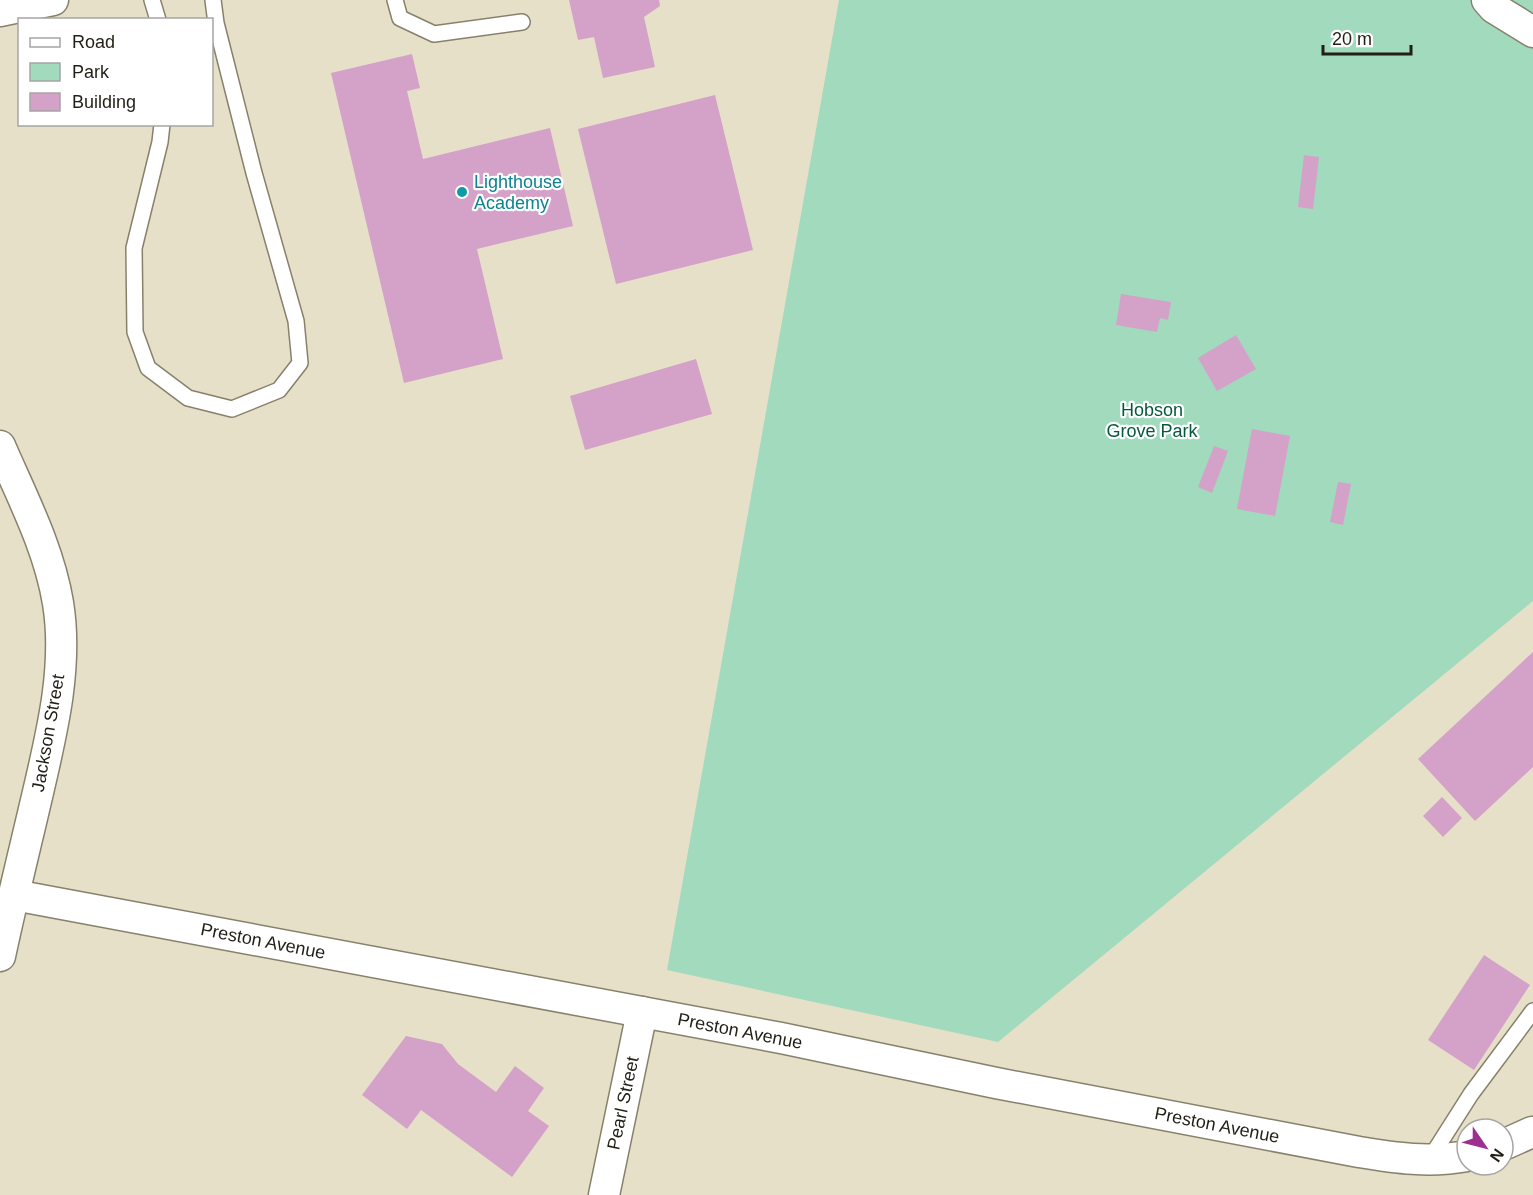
<svg xmlns="http://www.w3.org/2000/svg" width="1533" height="1195" font-family="Arial,sans-serif">
<style>
.green{fill:#a1dabd}
.building{fill:#d4a1c8}
.lines{fill:none;stroke-linecap:round;stroke-linejoin:round}
.lane-casing{stroke:#87816c;stroke-width:18}
.street-casing{stroke:#87816c;stroke-width:33}
.lane{stroke:#fff;stroke-width:15}
.street{stroke:#fff;stroke-width:30}
.culture-dot{fill:#0f9aa8;stroke:#fff;stroke-width:2}
.labels{text-anchor:middle;stroke-width:4.5;stroke-linejoin:round;paint-order:stroke}
.culture-label{font-size:18px;fill:#0d838f;stroke:#fff;text-anchor:start}
.park-label{font-size:18px;fill:#06593c;stroke:#fff}
.street-label{font-size:18px;fill:#211f16;stroke:#fff}
</style>
<rect width="100%" height="100%" fill="#e6e0c9"/>
<polygon class="green" points="839,0 1533,0 1533,601 998,1042 667,970"/>
<g class="building">
<polygon points="569,0 659,0 660,6 644,17 655,67 603,78 594,37 578,40"/>
<polygon points="412,54 420,88 407,91 423,159 550,128 573,226 477,249 503,359 404,383 331,73"/>
<polygon points="715,95 753,250 616,284 578,129"/>
<polygon points="1304,155 1319,157 1313,209 1298,207"/>
<polygon points="1121,294 1171,302 1168,320 1160,318 1157,332 1116,325"/>
<polygon points="1236,335 1256,369 1217,391 1198,358"/>
<polygon points="696,359 712,414 585,450 570,396"/>
<polygon points="1252,429 1290,436 1275,516 1237,509"/>
<polygon points="1214,446 1228,451 1212,493 1198,487"/>
<polygon points="1338,482 1351,484 1343,525 1330,522"/>
<polygon points="1533,652 1533,767 1475,821 1418,759"/>
<polygon points="1442,797 1462,818 1443,837 1423,816"/>
<polygon points="1484,955 1530,985 1474,1070 1428,1040"/>
<polygon points="406,1036 442,1044 458,1064 496,1092 515,1066 544,1088 528,1111 549,1126 512,1177 421,1110 407,1129 362,1095"/>
</g>
<g class="lines">
<g class="lane-casing">
<g id="lane">
<polyline points="152,0 158,20"/>
<polyline points="395,0 400,18 434,34 522,22"/>
<polyline points="162,124 160,142 134,248 135,332 148,368 188,398 232,409 279,390 300,363 296,321 254,173 216,23 213,0"/>
<polyline points="1429,1160 1471,1094 1533,1011"/>
</g>
</g>
<g class="street-casing">
<g id="street">
<polyline points="1487,0 1494,8 1533,32"/>
<polyline points="0,11 53,0"/>
<path d="M0 446C22 497 49 548 58 603 68 664 53 728 39 788 26 844 12 900 0 956"/>
<path d="M14 895 781 1038 996 1083 1359 1152C1395 1158 1430 1163 1467 1156"/>
<polyline points="1503,1145 1532,1132"/>
<polyline points="604,1195 642,1012"/>
</g>
</g>
<use href="#lane" class="lane"/>
<use href="#street" class="street"/>
</g>
<circle class="culture-dot" cx="462" cy="192" r="6"/>
<g class="labels">
<g class="culture-label">
<text x="474" y="188">Lighthouse<tspan x="474" dy="21">Academy</tspan></text>
</g>
<g class="park-label">
<text x="1152" y="416">Hobson<tspan x="1152" dy="21">Grove Park</tspan></text>
</g>
<g class="street-label">
<text transform="translate(48 733) rotate(-80)" y="6">Jackson Street</text>
<text transform="translate(263 941) rotate(11)" y="6">Preston Avenue</text>
<text transform="translate(740 1031) rotate(11)" y="6">Preston Avenue</text>
<text transform="translate(623 1103) rotate(-78)" y="6">Pearl Street</text>
<text transform="translate(1217 1125) rotate(11)" y="6">Preston Avenue</text>
</g>
</g>
<rect x="18" y="18" width="195" height="108" fill="#ffffff" stroke="#a6a5a2" stroke-width="1.5"/>
<rect x="30" y="38" width="30" height="9" fill="#ffffff" stroke="#a6a5a2" stroke-width="1.5"/>
<text x="72" y="48" font-size="18" fill="#211f16">Road</text>
<rect x="30" y="63" width="30" height="18" fill="#a1dabd" stroke="#a6a5a2" stroke-width="1.5"/>
<text x="72" y="78" font-size="18" fill="#211f16">Park</text>
<rect x="30" y="93" width="30" height="18" fill="#d4a1c8" stroke="#a6a5a2" stroke-width="1.5"/>
<text x="72" y="108" font-size="18" fill="#211f16">Building</text>
<g transform="translate(1485 1147) rotate(125)"><circle r="28" fill="#ffffff" stroke="#a6a5a2" stroke-width="1.5"/>
<path d="M0-4.5L10 22L0 15L-10 22Z" fill="#9d2f8e"/>
<text y="-9" font-size="16" font-weight="bold" text-anchor="middle" fill="#211f16">N</text>
</g>
<path d="M1323 45v9h88v-9" fill="none" stroke="#211f16" stroke-width="3"/>
<text x="1332" y="45" font-size="18" fill="#211f16" stroke="#ffffff" stroke-width="4.5" paint-order="stroke">20 m</text>
</svg>
